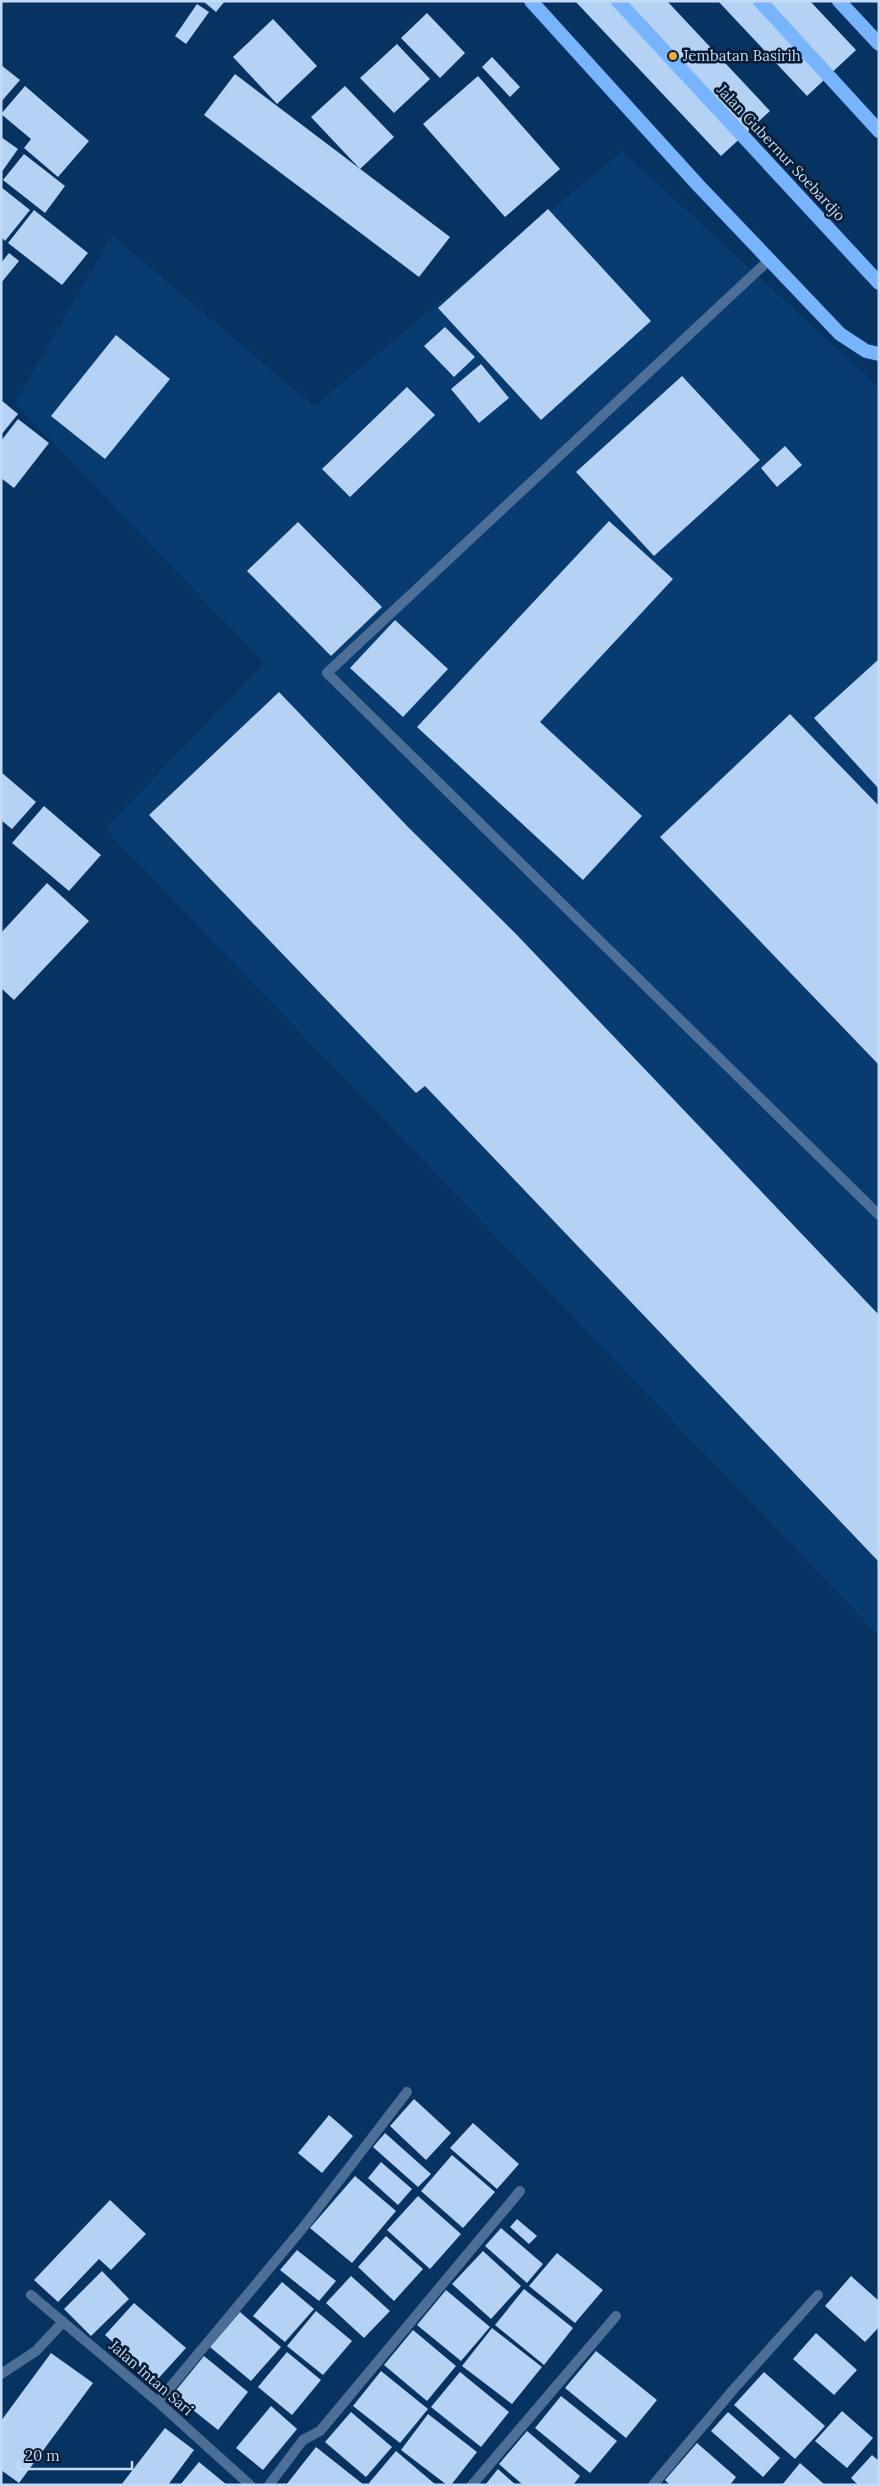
<svg xmlns="http://www.w3.org/2000/svg" width="880" height="2486" font-family="Lora,serif">
<style>
.built{fill:#083b70}
.building{fill:#b5d1f3}
.lines{fill:none;stroke-linecap:round;stroke-linejoin:round}
.service{stroke:#4d6f97;stroke-width:10}
.minor{stroke:#4d6f97;stroke-width:10}
.trunk{stroke:#78b4fc;stroke-width:14}
.poi-dot{fill:#eea83c;stroke:#091b30;stroke-width:2}
.labels{text-anchor:middle;stroke-width:5;stroke-linejoin:round;paint-order:stroke}
.poi-label{font-size:15px;fill:#c2daf7;stroke:#091b30;text-anchor:start}
.street-label{font-size:15px;fill:#c2daf7;stroke:#091b30}
</style>
<rect width="100%" height="100%" fill="#063361"/>
<polygon class="built" points="622,151 879,387 879,1636 105,829 264,663 15,403 112,235 314,406"/>
<g class="building">
<polygon points="203,1 225,1 216,12"/>
<polygon points="575,1 667,1 770,111 721,156"/>
<polygon points="718,1 810,1 856,50 807,96"/>
<polygon points="197,4 209,12 186,44 175,36"/>
<polygon points="427,13 465,53 440,78 401,38"/>
<polygon points="273,19 317,66 277,104 233,57"/>
<polygon points="397,44 430,79 394,113 360,78"/>
<polygon points="492,57 520,87 510,97 482,67"/>
<polygon points="1,65 20,80 1,102"/>
<polygon points="235,74 450,237 419,277 204,115"/>
<polygon points="478,76 560,169 505,217 423,124"/>
<polygon points="25,86 89,141 58,177 24,148 31,139 1,114"/>
<polygon points="345,86 394,137 360,169 311,117"/>
<polygon points="1,137 18,149 1,173"/>
<polygon points="24,154 65,186 45,213 3,180"/>
<polygon points="1,187 30,210 5,241 1,237"/>
<polygon points="548,209 651,321 541,420 438,308"/>
<polygon points="34,210 88,253 62,285 8,243"/>
<polygon points="9,253 19,261 1,283 1,263"/>
<polygon points="445,327 475,357 454,377 424,346"/>
<polygon points="116,335 170,379 105,459 51,416"/>
<polygon points="481,364 509,398 479,423 451,389"/>
<polygon points="682,376 760,460 654,556 576,472"/>
<polygon points="407,387 435,415 350,497 322,469"/>
<polygon points="1,400 18,414 1,435"/>
<polygon points="18,419 49,443 14,488 1,478 1,441"/>
<polygon points="785,446 802,465 777,487 761,468"/>
<polygon points="609,521 673,579 540,722 642,816 583,880 417,727"/>
<polygon points="298,522 382,607 331,656 247,571"/>
<polygon points="395,620 448,669 403,717 350,668"/>
<polygon points="879,659 879,789 814,718"/>
<polygon points="279,692 409,828 517,935 879,1315 879,1562 425,1086 416,1093 149,815"/>
<polygon points="790,714 879,806 879,1065 660,837"/>
<polygon points="1,772 36,802 12,829 1,820"/>
<polygon points="44,806 101,855 69,891 12,843"/>
<polygon points="47,883 89,921 14,1000 1,988 1,933"/>
<polygon points="414,2099 451,2133 426,2160 390,2126"/>
<polygon points="329,2115 353,2136 322,2173 298,2153"/>
<polygon points="473,2123 519,2164 497,2189 450,2148"/>
<polygon points="385,2133 431,2174 418,2187 373,2147"/>
<polygon points="452,2155 495,2192 463,2228 421,2191"/>
<polygon points="381,2162 412,2189 398,2205 368,2178"/>
<polygon points="355,2176 396,2211 352,2263 310,2228"/>
<polygon points="418,2196 461,2234 430,2269 387,2230"/>
<polygon points="110,2200 146,2234 111,2270 99,2259 58,2302 34,2280"/>
<polygon points="517,2219 537,2236 529,2244 510,2227"/>
<polygon points="501,2228 543,2264 527,2283 485,2246"/>
<polygon points="386,2236 423,2269 394,2301 358,2267"/>
<polygon points="297,2250 336,2281 319,2301 280,2270"/>
<polygon points="483,2251 521,2286 491,2319 452,2284"/>
<polygon points="557,2253 603,2290 575,2323 529,2286"/>
<polygon points="102,2271 129,2299 91,2336 64,2309"/>
<polygon points="351,2276 390,2311 364,2338 326,2303"/>
<polygon points="851,2276 879,2301 879,2327 865,2342 825,2306"/>
<polygon points="282,2282 314,2309 285,2342 253,2316"/>
<polygon points="524,2289 573,2328 544,2365 495,2325"/>
<polygon points="446,2290 490,2327 461,2361 417,2325"/>
<polygon points="134,2303 186,2348 156,2381 105,2335"/>
<polygon points="316,2311 352,2341 323,2375 287,2346"/>
<polygon points="240,2312 281,2347 251,2381 210,2347"/>
<polygon points="492,2328 542,2367 512,2404 462,2366"/>
<polygon points="413,2330 456,2366 427,2401 384,2365"/>
<polygon points="816,2333 857,2370 834,2395 793,2359"/>
<polygon points="596,2351 657,2400 626,2438 565,2388"/>
<polygon points="287,2352 321,2380 292,2415 258,2387"/>
<polygon points="51,2353 93,2383 19,2483 1,2470 1,2421"/>
<polygon points="204,2356 248,2392 218,2430 173,2394"/>
<polygon points="381,2371 428,2409 400,2443 353,2406"/>
<polygon points="460,2372 509,2412 481,2447 431,2407"/>
<polygon points="764,2372 825,2426 795,2459 734,2405"/>
<polygon points="561,2396 617,2441 590,2473 535,2428"/>
<polygon points="271,2406 297,2429 263,2470 236,2448"/>
<polygon points="842,2411 873,2438 847,2468 815,2441"/>
<polygon points="351,2412 392,2447 366,2477 325,2442"/>
<polygon points="728,2412 780,2458 763,2477 711,2431"/>
<polygon points="428,2414 477,2452 451,2485 447,2485 401,2450"/>
<polygon points="165,2428 194,2450 168,2485 121,2485"/>
<polygon points="527,2431 580,2476 573,2485 523,2485 499,2464"/>
<polygon points="697,2443 736,2477 730,2485 670,2485 665,2480"/>
<polygon points="316,2447 364,2485 286,2485"/>
<polygon points="396,2451 436,2485 371,2485 369,2483"/>
<polygon points="872,2455 879,2461 879,2485 858,2485 851,2478"/>
<polygon points="199,2462 227,2485 180,2485"/>
<polygon points="800,2463 825,2485 782,2485"/>
<polygon points="498,2469 516,2485 485,2485"/>
</g>
<g class="lines">
<polyline class="service" points="769,260 327,673 879,1215"/>
<g class="minor">
<polyline points="31,2295 158,2402 250,2485"/>
<polyline points="1,2374 36,2351 63,2322"/>
<polyline points="158,2402 302,2229 407,2092"/>
<polyline points="269,2485 303,2440 320,2431 520,2191"/>
<polyline points="472,2485 616,2316"/>
<polyline points="653,2485 733,2390 818,2295"/>
</g>
<g class="trunk">
<polyline points="531,1 698,185 840,334 866,351 879,354"/>
<polyline points="618,1 879,283"/>
<polyline points="760,1 879,131"/>
<polyline points="839,1 879,44"/>
</g>
</g>
<circle class="poi-dot" cx="673" cy="56" r="5"/>
<g class="labels">
<g class="poi-label">
<text x="683" y="61">Jembatan Basirih</text>
</g>
<g class="street-label">
<text transform="translate(781 153) rotate(47)" y="5">Jalan Gubernur Soebardjo</text>
<text transform="translate(151 2378) rotate(41)" y="5">Jalan Intan Sari</text>
</g>
</g>
<rect width="880" height="2486" fill="none" stroke="#c2daf7" stroke-width="5"/>
<path d="M18 2461v8h114v-8" fill="none" stroke="#c2daf7" stroke-width="2.5"/>
<text x="25" y="2461" font-size="15" fill="#c2daf7" stroke="#091b30" stroke-width="4" paint-order="stroke">20 m</text>
</svg>
